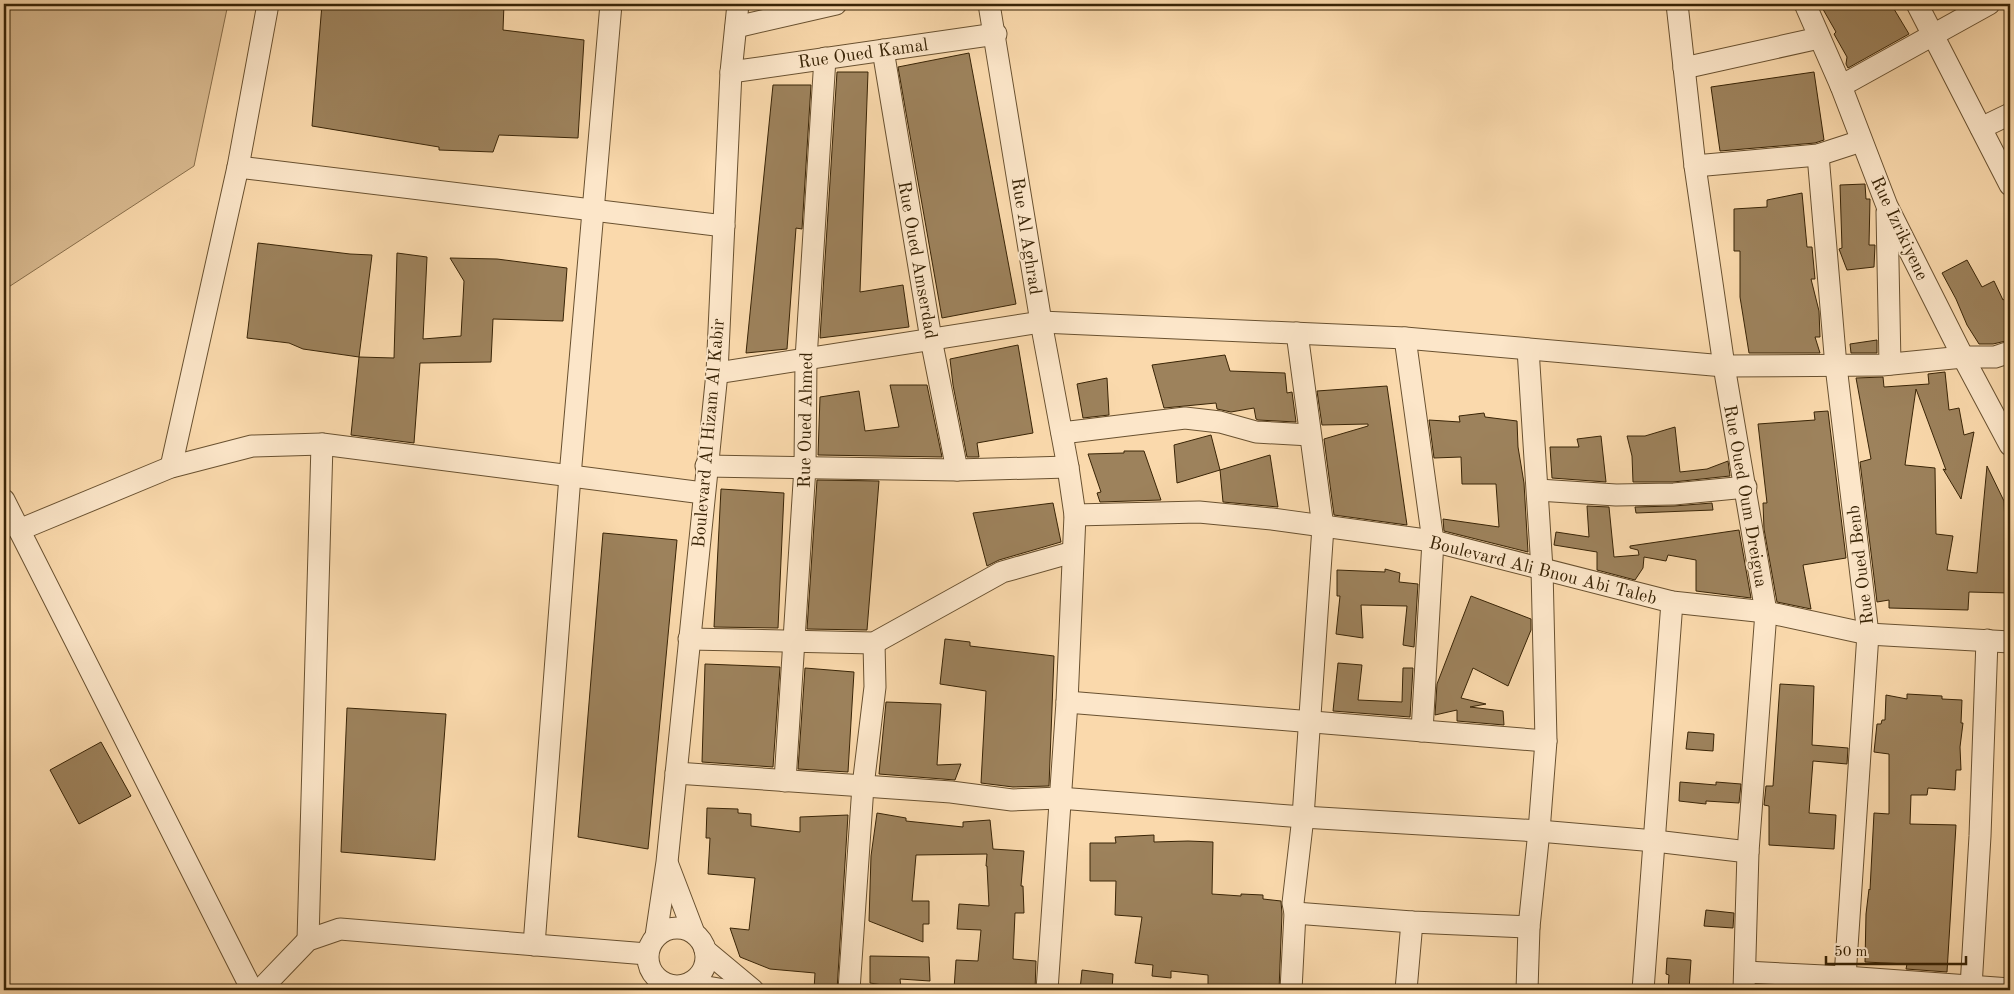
<svg xmlns="http://www.w3.org/2000/svg" width="2014" height="994" font-family="'Old Standard TT',serif">
<style>
.green{fill:#d9ba90;stroke:#896f4b}
.building{fill:#9d825c;stroke:#392406}
.lines{fill:none;stroke-linecap:round;stroke-linejoin:round}
.minor-casing{stroke:#695130;stroke-width:23}
.minor{stroke:#fce6c9;stroke-width:21}
.labels{text-anchor:middle;stroke-width:4;stroke-linejoin:round;paint-order:stroke}
.street-label{font-size:18px;fill:#392406;stroke:#fce6c9}
</style>
<rect width="100%" height="100%" fill="#fad9ac"/>
<filter id="stains"><feTurbulence type="fractalNoise" baseFrequency=".004" numOctaves="4"/><feColorMatrix values="0 0 0 0 .2 0 0 0 0 .09 0 0 0 0 .02 0 0 0 .5 -.17"/></filter>
<radialGradient id="worn" r=".72"><stop offset=".6" stop-color="#630" stop-opacity="0"/><stop offset="1" stop-color="#630" stop-opacity=".3"/></radialGradient>
<polygon class="green" points="4,4 228,4 194,166 4,290"/>
<g class="building">
<polygon points="322,4 504,4 503,30 584,40 578,138 499,135 493,152 439,150 439,147 312,126"/>
<polygon points="1820,4 1891,4 1909,34 1848,68 1846,64 1847,57 1834,34 1836,32"/>
<polygon points="969,53 1016,304 942,318 898,67"/>
<polygon points="837,72 868,72 860,292 903,285 909,327 820,338"/>
<polygon points="1814,72 1824,140 1815,143 1720,151 1711,87"/>
<polygon points="773,85 811,85 802,229 796,228 787,349 746,353"/>
<polygon points="1865,184 1866,199 1870,199 1869,245 1875,245 1874,267 1847,270 1839,249 1842,248 1840,185"/>
<polygon points="1802,193 1807,247 1812,247 1815,279 1811,279 1819,311 1820,337 1815,337 1820,353 1749,353 1740,297 1740,251 1734,251 1734,209 1767,207 1767,200"/>
<polygon points="258,243 350,254 372,255 359,357 303,349 289,343 247,338"/>
<polygon points="397,253 427,257 423,339 461,336 464,281 450,258 497,259 567,268 563,321 493,319 491,362 420,363 414,443 351,435 359,357 394,358"/>
<polygon points="1967,260 1982,287 1994,281 2003,300 2010,295 2010,340 1993,344 1979,344 1967,325 1956,299 1942,273"/>
<polygon points="1877,340 1877,353 1851,353 1850,344"/>
<polygon points="1018,345 1033,433 977,443 979,457 967,457 953,385 950,359"/>
<polygon points="1225,355 1230,371 1285,373 1287,393 1292,392 1296,422 1258,420 1256,419 1254,408 1231,412 1217,409 1216,403 1164,408 1152,365"/>
<polygon points="1945,372 1949,410 1959,408 1964,435 1974,432 1961,499 1943,469 1946,470 1916,389 1905,465 1935,468 1936,534 1953,536 1947,570 1977,573 1987,466 2004,501 2006,545 2010,545 2010,593 1969,592 1968,610 1889,608 1889,600 1877,602 1860,462 1871,459 1856,378 1883,377 1884,387 1929,384 1928,374"/>
<polygon points="1107,378 1109,415 1083,418 1077,384"/>
<polygon points="890,385 927,385 942,457 818,455 820,397 859,391 865,431 899,427"/>
<polygon points="1387,386 1407,525 1334,515 1324,439 1368,426 1368,424 1322,425 1317,391"/>
<polygon points="1828,411 1846,558 1803,565 1811,609 1777,602 1764,529 1763,503 1767,503 1758,424 1815,420 1814,412"/>
<polygon points="1484,413 1485,417 1517,421 1518,447 1524,483 1528,552 1444,531 1443,519 1499,527 1496,484 1462,484 1461,457 1434,458 1429,420 1460,422 1459,416"/>
<polygon points="1675,427 1680,472 1707,469 1728,461 1730,476 1673,482 1633,482 1632,456 1627,436 1645,436"/>
<polygon points="1211,435 1220,470 1177,483 1174,445"/>
<polygon points="1601,436 1606,482 1552,478 1550,447 1579,447 1577,439"/>
<polygon points="1124,451 1144,451 1161,500 1100,502 1097,493 1101,492 1088,454 1124,453"/>
<polygon points="1270,455 1278,507 1223,502 1220,470"/>
<polygon points="817,480 879,481 867,630 807,629"/>
<polygon points="721,489 784,493 778,628 714,627"/>
<polygon points="1053,503 1061,542 999,560 987,566 973,513"/>
<polygon points="1712,503 1713,510 1636,513 1635,507 1674,506"/>
<polygon points="1587,506 1609,507 1614,557 1639,555 1638,550 1630,548 1630,546 1739,530 1751,598 1696,591 1696,560 1668,555 1666,561 1644,557 1643,568 1635,580 1597,570 1597,552 1554,545 1556,532 1589,537"/>
<polygon points="603,533 677,540 648,849 578,837"/>
<polygon points="1385,569 1400,573 1399,582 1418,584 1414,647 1403,645 1407,606 1361,605 1363,638 1336,634 1340,596 1337,596 1337,570 1385,572"/>
<polygon points="1471,596 1531,619 1531,630 1508,686 1473,668 1461,698 1486,704 1470,707 1503,711 1504,725 1457,721 1457,710 1435,715 1437,684"/>
<polygon points="945,639 970,642 970,646 1054,656 1049,786 1013,787 981,783 986,691 940,684"/>
<polygon points="1338,663 1362,665 1358,700 1402,702 1403,668 1413,668 1410,717 1333,711"/>
<polygon points="705,664 780,667 773,767 702,762"/>
<polygon points="805,668 854,672 848,772 798,769"/>
<polygon points="1780,684 1814,686 1812,745 1848,748 1847,764 1813,761 1809,813 1836,815 1834,849 1769,845 1769,806 1764,805 1766,786 1773,786"/>
<polygon points="1907,694 1942,696 1942,699 1962,700 1961,723 1963,723 1960,747 1961,770 1956,770 1955,790 1928,788 1927,795 1911,795 1910,824 1956,825 1947,972 1906,969 1907,964 1865,962 1866,914 1869,889 1870,890 1874,813 1889,814 1889,754 1874,752 1877,724 1881,724 1882,720 1885,720 1886,695 1907,699"/>
<polygon points="886,702 941,704 937,765 961,764 955,780 879,774"/>
<polygon points="347,708 446,714 435,860 341,852"/>
<polygon points="1688,732 1714,734 1713,751 1686,749"/>
<polygon points="101,742 131,796 79,824 50,770"/>
<polygon points="1680,782 1716,785 1716,782 1741,784 1739,803 1706,801 1706,804 1679,801"/>
<polygon points="707,808 738,809 738,813 751,814 751,826 800,832 800,817 848,815 837,990 814,990 815,973 770,969 740,957 730,928 749,930 755,878 708,874 710,838 706,838"/>
<polygon points="877,813 906,818 906,821 963,827 963,822 990,820 993,849 1024,851 1021,886 1023,886 1024,913 1015,913 1013,959 1036,961 1035,990 954,989 956,960 978,961 981,930 957,929 959,904 989,906 987,866 986,866 987,854 916,855 912,901 929,901 929,924 923,924 923,942 869,921 871,856"/>
<polygon points="1154,835 1154,842 1188,841 1213,842 1212,894 1241,896 1241,894 1263,895 1263,899 1281,901 1282,914 1279,990 1208,990 1208,975 1171,971 1171,978 1152,976 1153,965 1135,963 1142,917 1115,915 1116,881 1090,881 1090,843 1116,843 1115,837"/>
<polygon points="1706,910 1734,913 1733,928 1704,926"/>
<polygon points="870,956 929,957 930,981 900,979 901,988 870,983"/>
<polygon points="1667,958 1691,960 1689,990 1668,990 1669,975 1666,974"/>
<polygon points="1082,970 1113,974 1112,990 1080,990"/>
</g>
<g class="lines">
<g class="minor-casing">
<g id="minor">
<polyline points="989,4 1041,322 1068,467 1075,515 1067,702 1047,990"/>
<polyline points="1677,4 1695,166 1724,366 1766,612 1748,852 1744,990"/>
<polyline points="1805,4 1841,86 1887,206 1963,357 2010,445"/>
<polyline points="1917,4 2010,185"/>
<polyline points="736,27 836,4"/>
<polyline points="883,50 931,339 957,470"/>
<polyline points="1684,68 1819,38"/>
<polyline points="731,72 996,34"/>
<polyline points="1841,86 1989,4"/>
<polyline points="1981,128 2010,114"/>
<polyline points="1818,155 1836,366 1868,634 1845,977"/>
<polyline points="1695,166 1818,155 1861,141"/>
<polyline points="238,167 724,226"/>
<polyline points="1887,212 1890,364"/>
<polyline points="1405,338 1433,541 1422,731"/>
<polyline points="717,373 1041,322 1405,338 1724,366 1882,365 1963,357 1995,357 2010,352"/>
<polyline points="1062,433 1185,418 1220,422 1256,432 1310,435"/>
<polyline points="706,466 957,470 1068,467"/>
<polyline points="171,467 238,167 268,4"/>
<polyline points="1538,490 1616,495 1674,494 1746,487"/>
<polyline points="4,500 252,990"/>
<polyline points="1075,515 1199,512 1272,519 1433,541 1672,602 1766,612 1868,634 2010,642"/>
<polyline points="19,530 171,467 252,446 322,444 703,493"/>
<polyline points="689,639 874,643 1002,572 1073,552"/>
<polyline points="1067,702 1546,741"/>
<polyline points="676,773 951,792 1012,800 1059,798 1303,817 1539,831 1655,841 1748,852"/>
<polyline points="785,781 805,467 806,359 825,58"/>
<polyline points="668,865 694,933"/>
<polyline points="1295,913 1412,922 1529,927"/>
<circle cx="677" cy="957" r="29"/>
<polyline points="656,936 667,862 717,373 731,72 738,4"/>
<polyline points="308,940 322,444"/>
<polyline points="534,945 570,476 611,4"/>
<polyline points="705,950 753,990"/>
<polyline points="1745,972 1845,977 2010,989"/>
<polyline points="689,984 725,990"/>
<polyline points="1971,987 1980,836 1987,640"/>
<polyline points="260,990 308,940 340,929 647,954"/>
<polyline points="849,990 863,786 875,687 874,643"/>
<polyline points="1291,990 1295,913 1293,903 1303,817 1323,527 1297,333"/>
<polyline points="1406,990 1412,922"/>
<polyline points="1527,990 1529,927 1539,831 1546,741 1542,569 1528,349"/>
<polyline points="1643,990 1672,602"/>
</g>
</g>
<use href="#minor" class="minor"/>
</g>
<g class="labels">
<g class="street-label">
<text transform="translate(863 53) rotate(-8)" y="6">Rue Oued Kamal</text>
<text transform="translate(1900 228) rotate(65)" y="6">Rue Izrikiyene</text>
<text transform="translate(1027 236) rotate(81)" y="6">Rue Al Aghrad</text>
<text transform="translate(918 260) rotate(80)" y="6">Rue Oued Amserdad</text>
<text transform="translate(805 420) rotate(-89)" y="6">Rue Oued Ahmed</text>
<text transform="translate(708 433) rotate(-85)" y="6">Boulevard Al Hizam Al Kabir</text>
<text transform="translate(1746 496) rotate(80)" y="6">Rue Oued Oum Dreigua</text>
<text transform="translate(1860 565) rotate(-97)" y="6">Rue Oued Benb</text>
<text transform="translate(1543 570) rotate(14)" y="6">Boulevard Ali Bnou Abi Taleb</text>
</g>
</g>
<rect width="2014" height="994" fill="none" stroke="#fad9ac" stroke-width="20"/>
<rect x="5" y="5" width="2004" height="984" fill="none" stroke="#392406" stroke-width="2.5"/>
<rect x="10" y="10" width="1994" height="974" fill="none" stroke="#392406"/>
<path d="M1826 956v8h140v-8" fill="none" stroke="#392406" stroke-width="2.5"/>
<text x="1834" y="956" font-size="15" fill="#392406" stroke="#fce6c9" stroke-width="4" paint-order="stroke">50 m</text>
<rect width="100%" height="100%" filter="url(#stains)"/>
<rect width="100%" height="100%" fill="url(#worn)"/>
</svg>
